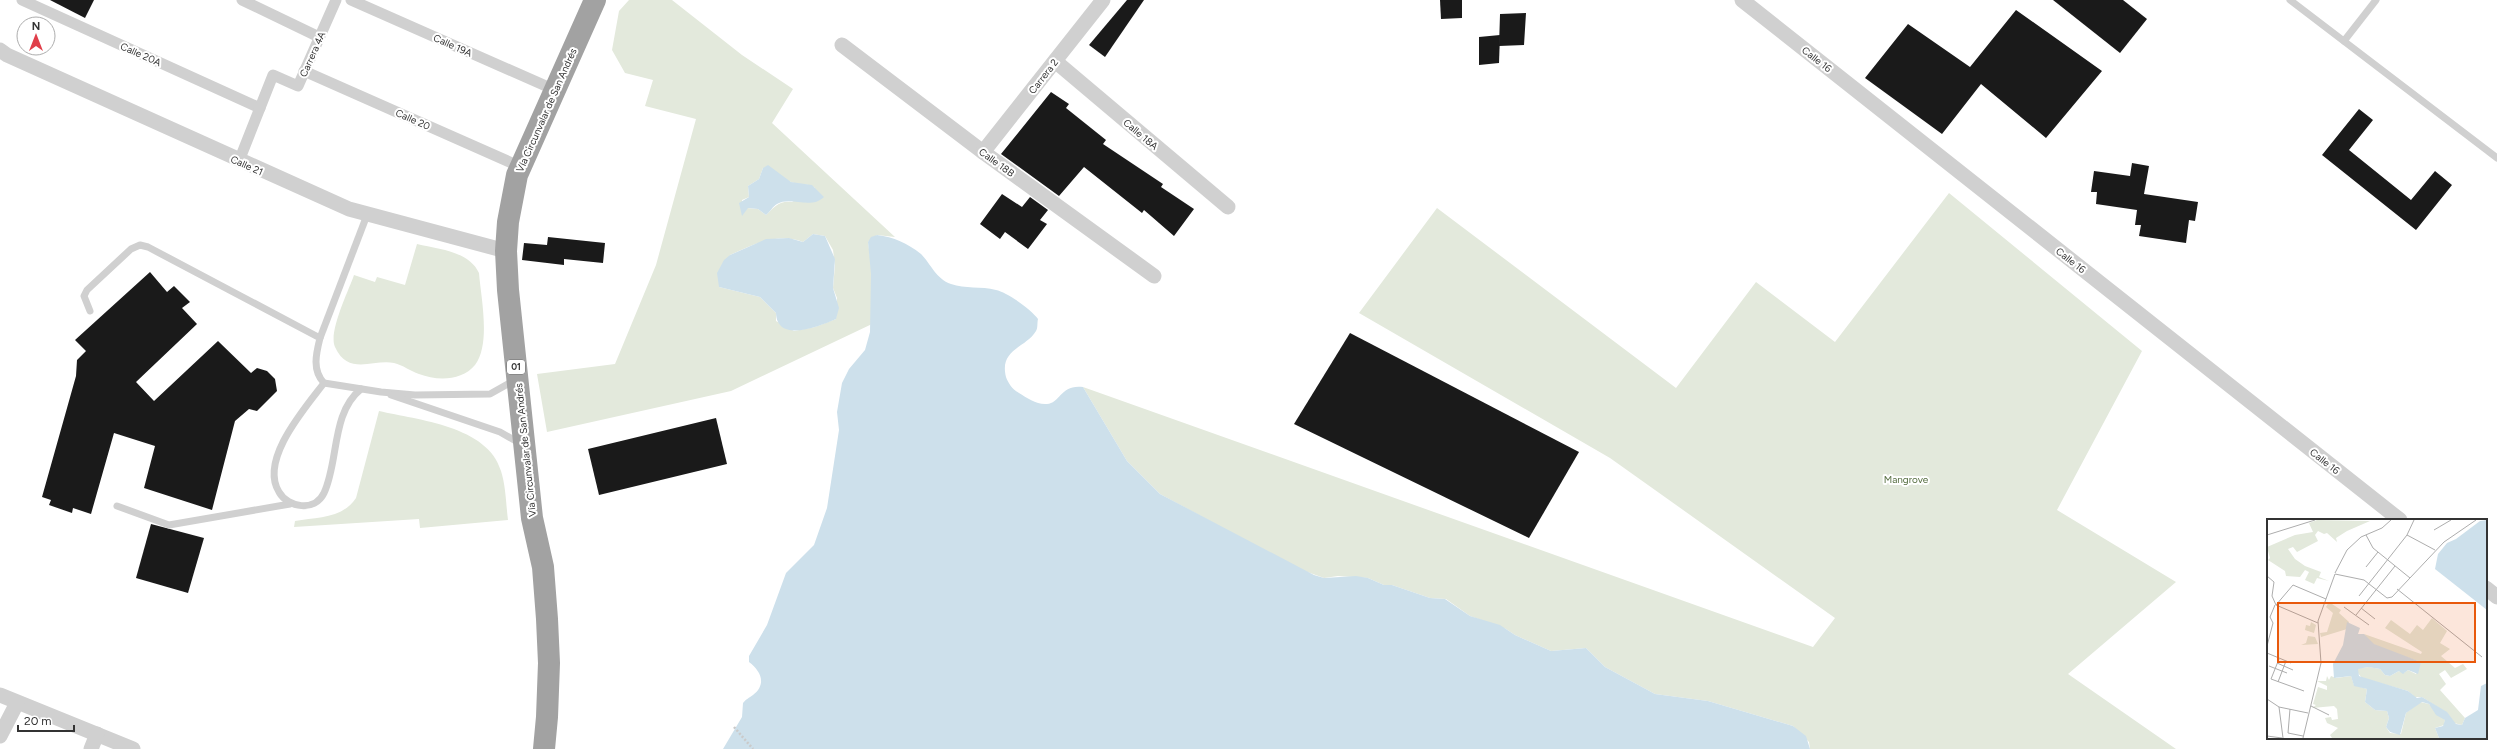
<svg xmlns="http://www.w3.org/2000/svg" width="2497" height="749" font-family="Figtree,sans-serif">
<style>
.green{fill:#e3e9dc;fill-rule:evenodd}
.water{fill:#cde0eb}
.building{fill:#1a1a1a}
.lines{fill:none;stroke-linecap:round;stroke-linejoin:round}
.path{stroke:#cacaca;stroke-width:2.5;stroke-dasharray:2 2;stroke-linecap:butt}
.service{stroke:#d0d0d0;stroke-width:7}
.pedestrian{stroke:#d0d0d0;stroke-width:11}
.minor{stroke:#d0d0d0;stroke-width:15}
.trunk{stroke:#a2a2a2;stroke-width:22}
.labels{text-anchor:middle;stroke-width:4;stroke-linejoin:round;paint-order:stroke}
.shield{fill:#fff;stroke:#707070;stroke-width:1}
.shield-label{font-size:9px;font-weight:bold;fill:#333}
.street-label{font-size:10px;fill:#333;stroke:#fff}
.park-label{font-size:10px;fill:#566e41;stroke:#fff}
.inset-road{fill:none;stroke:#adadad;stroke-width:1}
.view{fill:#e8590c;fill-opacity:0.15;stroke:#e8590c;stroke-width:2}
.inset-edge{fill:none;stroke:#333;stroke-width:2}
</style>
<rect width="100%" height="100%" fill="#fff"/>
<g class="green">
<path d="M629 0H672L742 55 793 89 772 123 895 237 877 235 868 242 871 264 872 324 731 391 547 432 537 374 615 364 656 265 696 119 645 106 653 80 625 73 612 50 619 11ZM763 168C777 169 779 177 791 182 799 185 810 183 815 188L792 202C780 200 774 207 766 215L758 209 747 208 742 215V200L749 197 748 186 759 179ZM813 234 825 236 833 250 835 265 833 288 837 298 836 319 815 327 794 331 776 321V313L760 297 719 287 730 255C753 244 779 232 803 242Z"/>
<polygon points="1949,193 2142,351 2057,510 2176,582 2068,674 2176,749 1810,749 1809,742 1793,726 1708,701 1655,694 1605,667 1586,648 1551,651 1515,635 1506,629 1470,616 1446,599 1430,598 1392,585 1384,585 1368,578 1338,576 1324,578 1299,569 1160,494 1127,461 1083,387 1813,647 1835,618 1610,458 1359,313 1437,208 1676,388 1756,282 1835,342"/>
<path d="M417 244C438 249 469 251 479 273 481 298 491 344 475 365 462 381 437 381 419 374 410 371 403 365 394 363 373 359 348 376 335 347 328 332 349 290 354 275L375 282 377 277 405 285Z"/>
<path d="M379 411C418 420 488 426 501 471 506 487 506 505 508 520L420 528 419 519 294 527 295 521C317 517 342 519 356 498Z"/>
</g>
<g class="water">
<path d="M768 165 791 182 812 185 824 197C811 210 791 196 777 204 773 206 770 212 766 215L758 209 748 208 742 216 739 203 749 197 748 186 759 179 763 168Z"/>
<path d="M813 234 825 236 835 259 833 288 839 308 836 319C818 327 777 343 776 313L760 297 719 287 717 273 724 260 730 255 766 239 789 238 803 242Z"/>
<path d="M877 235C894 237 907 243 921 254 931 264 936 279 951 284 965 289 981 286 996 290 1007 292 1032 310 1038 319 1037 323 1038 328 1036 331 1026 348 999 349 1006 377 1008 383 1013 390 1019 393 1027 398 1037 405 1047 404 1060 403 1061 384 1083 387L1127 461 1160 494 1314 575 1324 578 1356 576 1368 578 1384 585H1392L1430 598 1445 599 1470 616 1500 625 1515 635 1551 651 1586 648 1605 667 1655 694 1708 701 1793 726 1806 736 1810 749H723L742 717 743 703C746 699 749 698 753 695 767 684 761 671 749 662V656L767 625 786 573 814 545 827 508 839 430 837 412 842 383 849 369 865 350 870 332 871 274 868 242 871 237Z"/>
</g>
<g class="building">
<polygon points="50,0 94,0 85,18"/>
<polygon points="1127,0 1144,0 1105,57 1089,45"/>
<polygon points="1440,0 1462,0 1462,18 1441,19"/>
<polygon points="2053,0 2123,0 2147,19 2120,53"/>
<polygon points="2016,10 2102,71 2046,138 1981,84 1942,134 1865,78 1908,24 1970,67"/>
<polygon points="1526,13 1524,45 1499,46 1500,14"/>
<polygon points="1500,35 1499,63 1479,65 1479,37"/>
<polygon points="1051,92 1069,104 1066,108 1106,140 1103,144 1163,184 1161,187 1194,209 1174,236 1144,210 1142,213 1084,167 1059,196 1001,154"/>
<polygon points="2359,109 2373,120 2349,150 2411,200 2435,171 2452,185 2416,230 2322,155"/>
<polygon points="2132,163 2149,166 2144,194 2198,202 2195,221 2189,220 2186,243 2139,236 2141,225 2135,225 2137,210 2096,204 2097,192 2091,192 2094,171 2130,176"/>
<polygon points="1002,194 1022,207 1030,197 1048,210 1040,220 1047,224 1028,249 1005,232 1000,239 980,224"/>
<polygon points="548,237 605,243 603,263 564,259 564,265 522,260 524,243 547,245"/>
<polygon points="150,272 167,292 174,286 190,302 182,308 197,324 136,382 154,401 218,341 251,373 257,368 267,371 275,379 277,391 257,411 249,409 235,421 212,510 144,488 155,446 114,433 91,514 73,508 72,513 49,505 51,500 42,497 76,376 77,360 86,351 75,340"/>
<polygon points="1350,333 1579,452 1529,538 1294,424"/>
<polygon points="716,418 727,464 599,495 588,449"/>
<polygon points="151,524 204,538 188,593 136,578"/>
</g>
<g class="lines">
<polyline class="path" points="734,727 753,749"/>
<g class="service">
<polyline points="2290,0 2497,158"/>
<polyline points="2344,41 2376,0"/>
<path d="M90 311 84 296 87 290 131 249 140 245 148 247 320 338C316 354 312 370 324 383L381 392 415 395 490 394 515 380"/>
<polyline points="320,338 367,215"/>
<path d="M324 383C305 408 259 460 279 492 288 508 315 512 324 493 339 461 331 413 361 389"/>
<polyline points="391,395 500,432 521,444"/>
<polyline points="117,506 169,525 290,504"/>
</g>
<g class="pedestrian">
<polyline points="22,0 260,108"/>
<polyline points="242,0 319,37"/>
<polyline points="351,0 555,90"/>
<polyline points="304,71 521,167"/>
<polyline points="239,161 273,75 298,86 336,0"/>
</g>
<g class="minor">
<polyline points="1742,0 2400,520"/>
<polyline points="842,45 983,152 1154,276"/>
<polyline points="0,50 7,55 349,209 506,251"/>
<polyline points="1055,61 1228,207"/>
<polyline points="983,152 1103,0"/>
<polyline points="2486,588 2497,597"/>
<polyline points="0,695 133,749"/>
<polyline points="0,736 17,703"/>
<polyline points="91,749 97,734"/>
</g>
<polyline class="trunk" points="544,749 547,717 549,663 547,619 543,567 532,518 508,290 506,251 508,222 517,175 595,0"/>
</g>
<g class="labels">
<rect class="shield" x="507" y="360" width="18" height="14" rx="3"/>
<g class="shield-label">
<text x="516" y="370">01</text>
</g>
<g class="street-label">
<text transform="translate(453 45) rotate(24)" y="4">Calle 19A</text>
<text transform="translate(141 54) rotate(24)" y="4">Calle 20A</text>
<text transform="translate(312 54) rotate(-66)" y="4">Carrera 4A</text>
<text transform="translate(1817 59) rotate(38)" y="4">Calle 16</text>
<text transform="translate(1043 76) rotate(-52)" y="4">Carrera 2</text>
<text transform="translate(546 110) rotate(-66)" y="4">Vía Circunvalar de San Andrés</text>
<text transform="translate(413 119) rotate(24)" y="4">Calle 20</text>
<text transform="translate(1141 134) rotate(40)" y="4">Calle 18A</text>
<text transform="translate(997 162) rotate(36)" y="4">Calle 18B</text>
<text transform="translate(247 165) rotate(24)" y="4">Calle 21</text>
<text transform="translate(2071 260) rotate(38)" y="4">Calle 16</text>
<text transform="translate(525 450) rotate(-96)" y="4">Vía Circunvalar de San Andrés</text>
<text transform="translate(2325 461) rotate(38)" y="4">Calle 16</text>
</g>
<g class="park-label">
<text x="1906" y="483">Mangrove</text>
</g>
</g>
<g transform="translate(2267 519)">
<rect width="220" height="220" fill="#fff"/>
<path d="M50 1 103 2 80 12 69 19 70 23 60 14 57 15 51 12 48 16 51 22 30 33 26 28 21 30 28 40 38 47 54 53 52 58 62 62 50 59 47 65 38 61 42 53 38 51 33 58 19 57 18 52 1 41 3 39 0 28 28 16 46 13 42 4ZM62 83 74 91 72 94 82 103 80 110 54 118 53 114 60 113 66 94 59 88ZM165 99 180 112 173 124 183 130 174 137 188 149 196 145 200 150 184 159 178 151 172 155 179 165 173 171 198 199 195 206 187 204 180 194 155 178H148L141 172 95 159 90 153 91 149 102 148 113 150 118 156 123 157 132 152 137 154 141 151 149 155 154 143 113 129 103 123 97 115 154 135 155 133 118 109 124 101 143 115 150 106 156 111ZM44 103 49 106 47 114 38 111 39 106 43 107ZM41 117 48 118 51 125 34 126 39 124ZM60 157 62 161 64 157 69 159 84 157 87 166 100 170 98 183 108 191 120 192 122 199 119 208 123 214 134 215 139 194 153 183 162 185 178 201 177 206 168 209 172 219H65L63 216 71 209 60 204 58 199 64 198 65 201 71 200 70 190 67 187 45 189 49 186 46 185 51 168 60 171V167L50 162H59Z" fill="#e3e9dc"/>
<path d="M220 1V91L168 50 171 35 180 24 189 20 213 2ZM80 103 93 109 91 115H97L107 125 154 143 151 155 141 151 136 155 132 152 123 157 118 156 113 150 101 148 91 150 92 157 141 172 150 179 155 178 180 193 189 205 195 206 198 199 211 191 214 167 220 164V219H172L168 209 176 207 178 201 169 196 162 185 155 183 139 194 133 216 123 213 119 208 122 199 120 192 108 191 98 183 100 170 87 167 84 157 67 159 66 145 76 126Z" fill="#cde0eb"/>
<path class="inset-road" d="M167 11 184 1M0 16 48 1M99 16 106 29 143 59M140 16 168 31M99 48 111 33M68 54 80 31 94 18 115 9 124 1M0 57 7 63 5 77 9 86 51 104M130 70 215 138M92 77 140 16 147 1M120 79 125 78 177 23 209 1M9 86 26 66 59 80M77 88 102 106M94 89 108 100M89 96 128 47M0 127 6 104 3 98 8 86M0 134 24 144M12 140 4 160 37 172M10 144 26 151M2 147 20 154M11 163 19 142M0 180 12 188 41 194M44 187 62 196M12 188 16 219M23 190 21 214 36 217M0 217 15 219M36 219 54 144 51 102 68 55 97 61 120 79"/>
<path class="view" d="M11 84H208V143H11Z"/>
<rect width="220" height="220" class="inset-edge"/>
</g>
<g transform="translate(36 36)"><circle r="19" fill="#ffffff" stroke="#adadad"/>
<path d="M0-3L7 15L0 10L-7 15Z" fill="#e03f4a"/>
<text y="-6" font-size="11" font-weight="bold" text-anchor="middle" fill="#333333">N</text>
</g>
<path d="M18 725v6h56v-6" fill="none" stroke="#333333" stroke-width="2"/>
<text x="24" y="725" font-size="12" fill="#333333" stroke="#ffffff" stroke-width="3" paint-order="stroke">20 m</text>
</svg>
